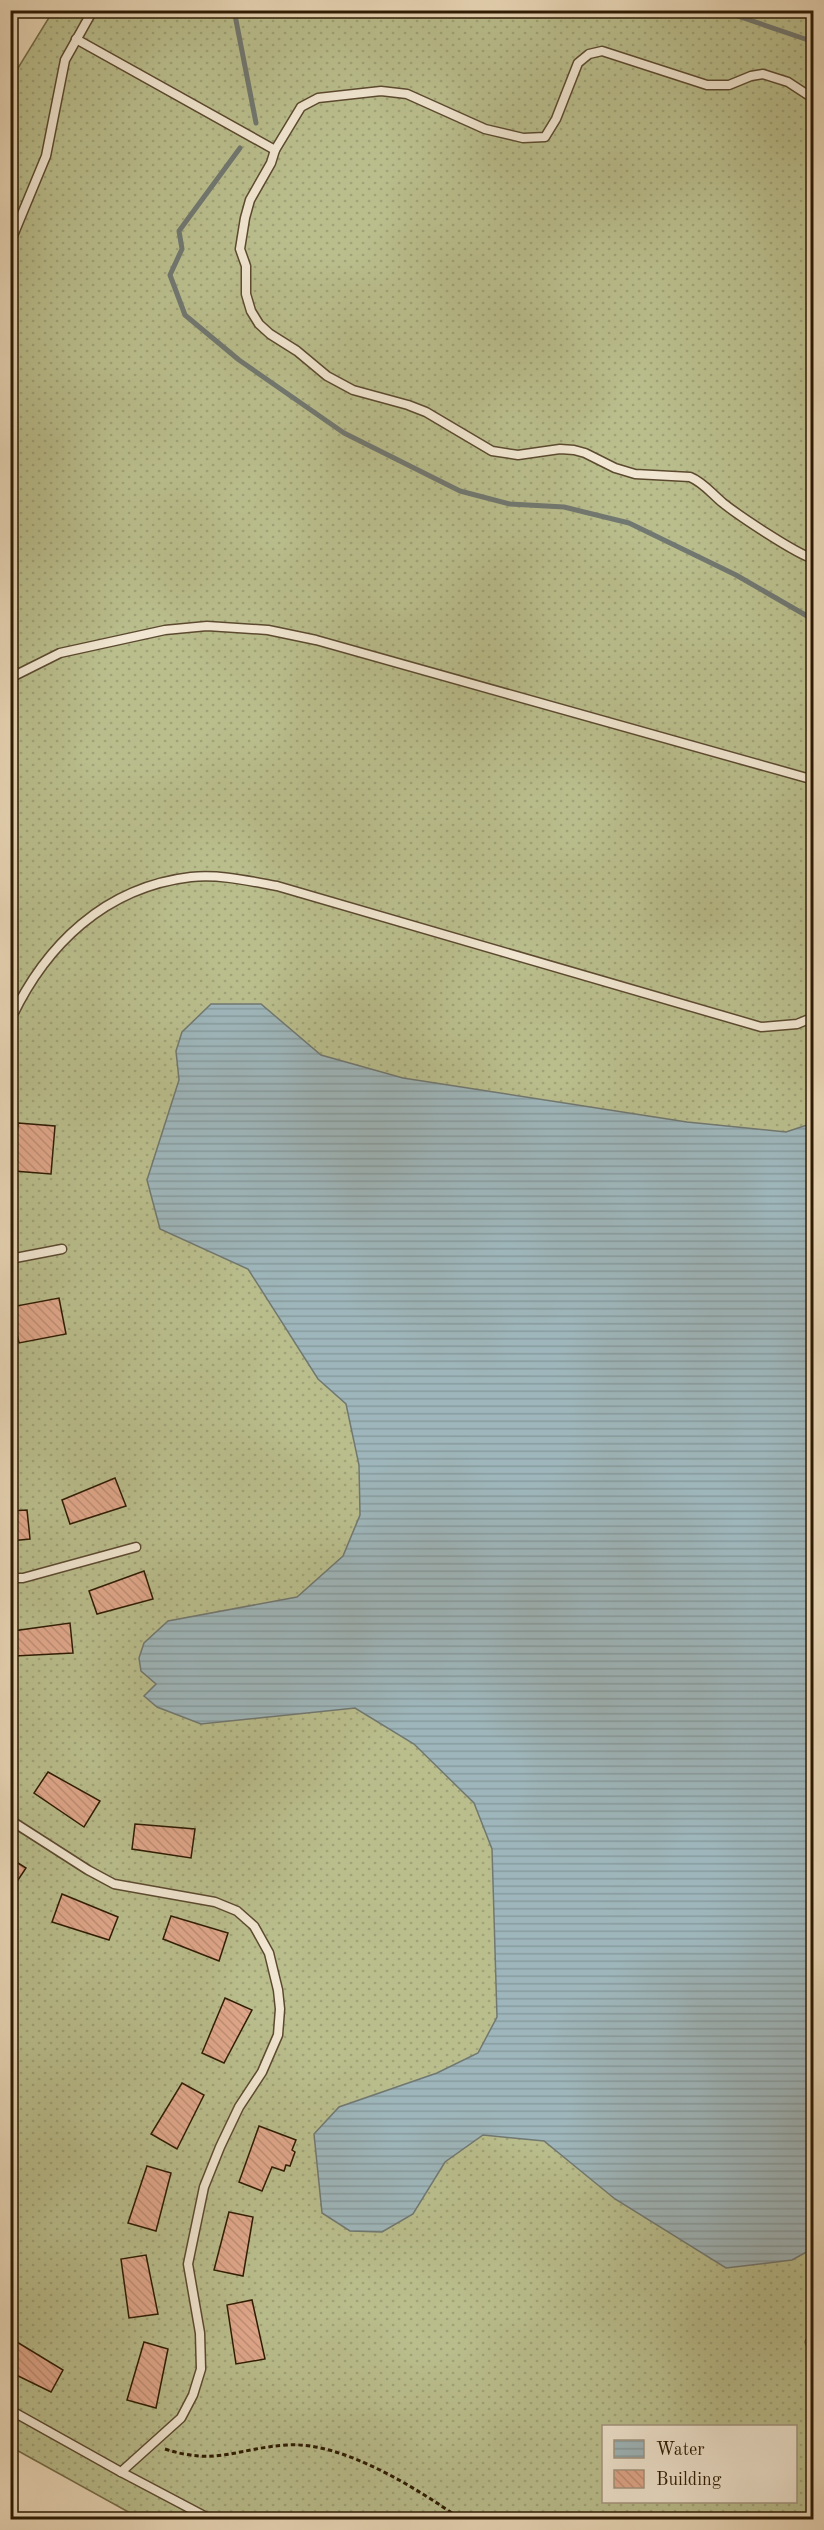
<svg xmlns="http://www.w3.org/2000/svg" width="824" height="2530" font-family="'Old Standard TT',serif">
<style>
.grass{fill:url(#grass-dots);stroke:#746c48;stroke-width:1.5;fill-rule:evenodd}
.water{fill:url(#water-rules);stroke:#717871;stroke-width:1.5}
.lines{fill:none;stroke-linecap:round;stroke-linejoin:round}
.stream{stroke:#717871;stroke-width:5}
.building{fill:url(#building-back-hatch);stroke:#2d1b03;stroke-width:1.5}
.lane-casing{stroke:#5c4a30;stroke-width:11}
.path{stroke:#2d1b03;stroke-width:3;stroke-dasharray:4.5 3;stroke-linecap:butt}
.lane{stroke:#f1e6d1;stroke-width:8}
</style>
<defs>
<pattern id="grass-dots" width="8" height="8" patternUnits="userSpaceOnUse" patternTransform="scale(1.5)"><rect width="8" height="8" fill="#babe8d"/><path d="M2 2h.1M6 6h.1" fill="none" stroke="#a0a378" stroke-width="1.8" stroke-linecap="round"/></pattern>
<pattern id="water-rules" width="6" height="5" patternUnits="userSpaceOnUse" patternTransform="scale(1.5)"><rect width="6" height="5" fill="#9eb6bb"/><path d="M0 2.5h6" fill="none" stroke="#889c9f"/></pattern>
<pattern id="building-back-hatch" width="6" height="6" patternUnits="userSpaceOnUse" patternTransform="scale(1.5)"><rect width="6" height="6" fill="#e1a88c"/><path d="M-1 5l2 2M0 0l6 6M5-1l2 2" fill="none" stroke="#c19077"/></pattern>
</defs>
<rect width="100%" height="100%" fill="#ead8b8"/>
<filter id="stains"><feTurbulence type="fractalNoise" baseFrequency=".00333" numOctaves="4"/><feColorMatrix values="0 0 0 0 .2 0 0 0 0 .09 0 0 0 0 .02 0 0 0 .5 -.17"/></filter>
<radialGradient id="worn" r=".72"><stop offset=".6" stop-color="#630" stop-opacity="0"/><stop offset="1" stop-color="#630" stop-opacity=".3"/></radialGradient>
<path class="grass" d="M53 11H813V2519H141L11 2447 10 81ZM604 2426H796V2502H604Z"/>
<polygon class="water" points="211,1004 261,1004 321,1055 403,1078 687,1122 786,1132 813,1123 814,2248 792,2260 726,2268 615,2199 544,2141 483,2135 445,2162 413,2214 382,2232 350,2231 322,2213 314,2134 339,2107 437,2073 478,2053 497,2017 492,1849 474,1803 414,1744 355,1708 201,1724 157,1707 144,1696 156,1684 141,1671 139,1658 144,1643 168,1621 297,1597 343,1556 360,1515 359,1465 346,1404 318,1379 248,1269 160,1229 147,1180 179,1080 176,1051 182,1032"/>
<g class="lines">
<g class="stream">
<polyline points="234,10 256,123"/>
<polyline points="720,10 814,42"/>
<polyline points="240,148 179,231 182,249 170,275 185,315 239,360 344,433 460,491 510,504 564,507 629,523 736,575 814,620"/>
</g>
</g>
<g class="building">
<polygon points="18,1123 55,1126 51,1174 14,1171"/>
<polygon points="59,1298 66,1334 19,1343 11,1307"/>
<polygon points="115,1478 126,1506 70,1524 62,1500"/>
<polygon points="27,1510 30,1539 10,1541 10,1511"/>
<polygon points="144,1571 153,1599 97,1614 89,1591"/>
<polygon points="70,1623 73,1653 15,1656 13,1631"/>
<polygon points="48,1772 100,1801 84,1827 34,1793"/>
<polygon points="135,1824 195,1829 191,1858 132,1849"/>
<polygon points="10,1858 26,1868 10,1892"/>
<polygon points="62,1894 118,1917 109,1940 52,1922"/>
<polygon points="171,1916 228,1933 219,1961 163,1939"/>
<polygon points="225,1998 252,2010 224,2063 202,2053"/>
<polygon points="182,2083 204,2095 177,2149 151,2134"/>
<polygon points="259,2126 296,2140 292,2150 295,2152 290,2166 286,2165 284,2171 272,2167 262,2191 239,2182"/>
<polygon points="147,2166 171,2173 156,2231 128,2223"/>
<polygon points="229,2212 253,2217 243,2276 214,2270"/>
<polygon points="146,2255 158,2314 129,2318 121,2259"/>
<polygon points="252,2300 265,2359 236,2364 227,2305"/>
<polygon points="12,2339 63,2370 51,2392 10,2372"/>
<polygon points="144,2342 168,2349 156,2408 127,2400"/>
</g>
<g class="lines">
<g class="lane-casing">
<g id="lane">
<polyline points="76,39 275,150"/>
<path d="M814 99 788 82 763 74 751 76 729 85H707L602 51 589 54 578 63 556 119 545 137 523 138 485 129 407 94 381 91 318 98 301 107 275 150 271 163 250 200 245 218 240 249 246 266V294L251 311 259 324 270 334 297 351 327 376 353 390 408 405 426 412 492 451 518 455 560 449 574 450 585 453 615 468 635 474 690 477C703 482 712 494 723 503 738 515 796 554 814 559"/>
<polyline points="10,243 46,156 65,60 93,10"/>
<polyline points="10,678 60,653 165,630 207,626 268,630 316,640 814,780"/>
<path d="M10 1021C45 945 105 887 191 877 220 874 249 881 277 886L761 1027 797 1024 814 1017"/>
<polyline points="10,1259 62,1249"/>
<polyline points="10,1578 23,1578 136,1547"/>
<polyline points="10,1820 88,1870 114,1884 215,1902 237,1911 254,1926 269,1953 278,1990 280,2009 278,2035 262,2072 239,2107 220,2147 204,2187 188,2264 200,2333 201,2369 193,2395 181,2418 121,2472"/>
<polyline points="810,2342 814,2348"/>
<polyline points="10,2410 121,2472 212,2520"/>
</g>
</g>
<path class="path" d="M165 2449C216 2466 238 2448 287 2445 342 2441 418 2489 462 2520"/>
<use href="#lane" class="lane"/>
</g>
<rect width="824" height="2530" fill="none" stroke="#ead8b8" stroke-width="36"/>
<rect x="12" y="12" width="800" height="2506" fill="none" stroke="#2d1b03" stroke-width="3"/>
<rect x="18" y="18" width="788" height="2494" fill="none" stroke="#2d1b03" stroke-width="1.5"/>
<rect x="602" y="2425" width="195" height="78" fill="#f1e6d1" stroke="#a3957f" stroke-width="1.5"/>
<rect x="614" y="2440" width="30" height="18" fill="url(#water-rules)" stroke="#a3957f" stroke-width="1.5"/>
<text x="656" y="2455" font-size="18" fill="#2d1b03">Water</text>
<rect x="614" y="2470" width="30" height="18" fill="url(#building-back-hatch)" stroke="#a3957f" stroke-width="1.5"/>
<text x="656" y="2485" font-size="18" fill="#2d1b03">Building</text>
<rect width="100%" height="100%" filter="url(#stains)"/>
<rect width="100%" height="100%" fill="url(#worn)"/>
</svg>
